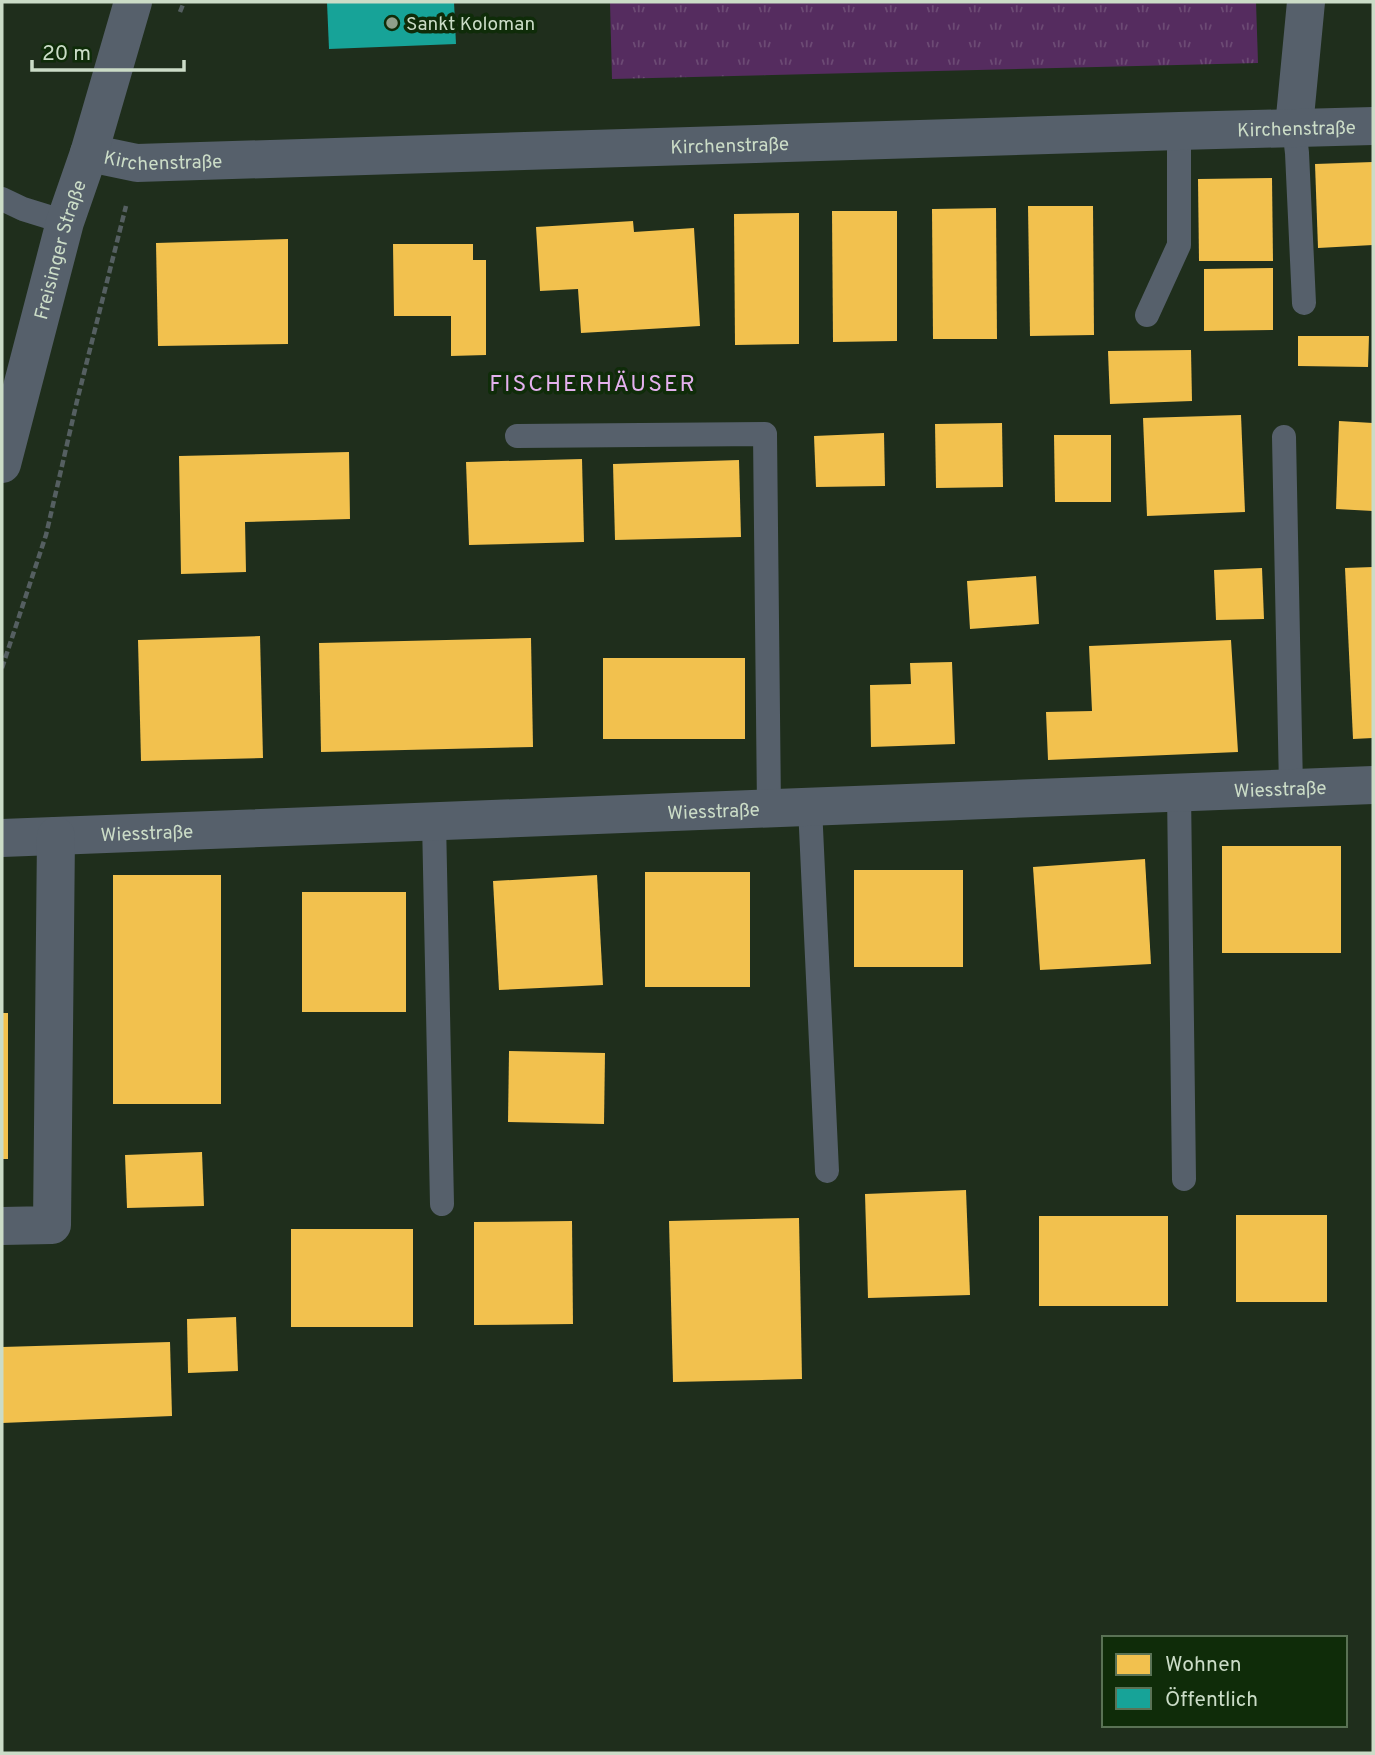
<svg xmlns="http://www.w3.org/2000/svg" width="1375" height="1755" font-family="Overpass,sans-serif">
<style>
.grass{fill:url(#grass-tufts)}
.homes{fill:#f2c14e}
.public{fill:#17a398}
.lines{fill:none;stroke-linecap:round;stroke-linejoin:round}
.path{stroke:#555f61;stroke-width:4.5;stroke-dasharray:7 3.5;stroke-linecap:butt}
.service{stroke:#56606b;stroke-width:24}
.minor{stroke:#56606b;stroke-width:38}
.poi-dot{fill:#8f9f8b;stroke:#0f2c09;stroke-width:2.5}
.labels{text-anchor:middle;stroke-width:7;stroke-linejoin:round;paint-order:stroke}
.poi-label{font-size:19px;fill:#cbdcc7;stroke:#0f2c09;text-anchor:start}
.street-label{font-size:19px;fill:#cbdcc7;stroke:#0f2c09}
.quarter-label{font-size:23px;letter-spacing:2px;fill:#e4b1ee;stroke:#0f2c09}
</style>
<defs>
<pattern id="grass-tufts" width="24" height="20" patternUnits="userSpaceOnUse" patternTransform="scale(1.75)"><rect width="24" height="20" fill="#552c5f"/><path d="M3 7l-1-3M5 7V3M7 7l1-3M15 17l-1-3M17 17v-4M19 17l1-3" fill="none" stroke="#6c4a74"/></pattern>
</defs>
<rect width="100%" height="100%" fill="#1f2e1c"/>
<polygon class="grass" points="610,2 1256,2 1258,63 612,79"/>
<g class="homes">
<polygon points="1373,162 1373,245 1318,248 1315,164"/>
<polygon points="1272,178 1273,261 1199,261 1198,179"/>
<polygon points="1028,206 1093,206 1094,335 1030,336"/>
<polygon points="996,208 997,339 933,339 932,209"/>
<polygon points="832,211 897,211 897,341 833,342"/>
<polygon points="799,213 799,344 735,345 734,214"/>
<polygon points="633,221 634,232 694,228 700,326 581,333 578,289 540,291 536,227"/>
<polygon points="288,239 288,344 158,346 156,243"/>
<polygon points="393,244 473,244 473,260 486,260 486,355 451,356 451,316 394,316"/>
<polygon points="1273,268 1273,330 1204,331 1204,269"/>
<polygon points="1298,336 1369,336 1368,367 1298,366"/>
<polygon points="1191,350 1192,401 1110,404 1108,351"/>
<polygon points="1241,415 1245,512 1147,516 1143,418"/>
<polygon points="1339,421 1373,423 1373,511 1336,509"/>
<polygon points="1002,423 1003,487 936,488 935,424"/>
<polygon points="884,433 885,486 816,487 814,436"/>
<polygon points="1054,435 1111,435 1111,502 1055,502"/>
<polygon points="349,452 350,519 245,522 246,572 181,574 179,456"/>
<polygon points="582,459 584,542 469,545 466,462"/>
<polygon points="739,460 741,537 615,540 613,464"/>
<polygon points="1373,567 1373,738 1353,739 1345,568"/>
<polygon points="1262,568 1264,619 1216,620 1214,570"/>
<polygon points="1036,576 1039,624 970,629 967,581"/>
<polygon points="260,636 263,758 141,761 138,640"/>
<polygon points="531,638 533,747 321,752 319,643"/>
<polygon points="1231,640 1238,752 1048,760 1046,712 1092,711 1089,646"/>
<rect x="603" y="658" width="142" height="81"/>
<polygon points="952,662 955,744 871,747 870,685 911,684 910,663"/>
<rect x="1222" y="846" width="119" height="107"/>
<polygon points="1145,859 1151,964 1040,970 1033,867"/>
<rect x="854" y="870" width="109" height="97"/>
<rect x="645" y="872" width="105" height="115"/>
<rect x="113" y="875" width="108" height="229"/>
<polygon points="597,875 603,985 499,990 493,881"/>
<rect x="302" y="892" width="104" height="120"/>
<rect x="2" y="1013" width="6" height="146"/>
<polygon points="509,1051 605,1053 604,1124 508,1122"/>
<polygon points="202,1152 204,1206 127,1208 125,1155"/>
<polygon points="966,1190 970,1295 868,1298 865,1194"/>
<rect x="1236" y="1215" width="91" height="87"/>
<rect x="1039" y="1216" width="129" height="90"/>
<polygon points="799,1218 802,1379 673,1382 669,1221"/>
<polygon points="572,1221 573,1324 474,1325 474,1222"/>
<rect x="291" y="1229" width="122" height="98"/>
<polygon points="236,1317 238,1371 188,1373 187,1319"/>
<polygon points="170,1342 172,1416 2,1423 2,1347"/>
</g>
<polygon class="public" points="327,2 454,2 456,44 329,49"/>
<g class="lines">
<g class="path">
<polyline points="180,12 184,2"/>
<polyline points="2,668 46,535 77,401 126,206"/>
</g>
<g class="service">
<polyline points="1294,127 1297,153 1304,303"/>
<polyline points="2,199 23,209 65,222"/>
<polyline points="1147,315 1179,245 1179,131"/>
<polyline points="517,436 765,434 769,808"/>
<polyline points="1284,437 1291,788"/>
<polyline points="1179,792 1184,1179"/>
<polyline points="810,807 827,1171"/>
<polyline points="434,821 442,1204"/>
</g>
<g class="minor">
<polyline points="1294,127 1306,2"/>
<path id="s1" d="M89 153 137 163 1179 131 1373 126"/>
<path id="s2" d="M2 464 65 222 89 153 133 2"/>
<path id="s3" d="M2 838 1373 785"/>
<polyline points="2,1226 52,1225 56,836"/>
</g>
</g>
<circle class="poi-dot" cx="392" cy="23" r="7"/>
<g class="labels">
<g class="poi-label">
<text x="406" y="30">Sankt Koloman</text>
</g>
<g class="street-label">
<text dy="7" stroke="none"><textPath href="#s1" startOffset="1209">Kirchenstraße</textPath></text>
<text dy="7" stroke="none"><textPath href="#s1" startOffset="642">Kirchenstraße</textPath></text>
<text dy="7" stroke="none"><textPath href="#s1" startOffset="75">Kirchenstraße</textPath></text>
<text dy="7" stroke="none"><textPath href="#s2" startOffset="222">Freisinger Straße</textPath></text>
<text dy="7" stroke="none"><textPath href="#s3" startOffset="1279">Wiesstraße</textPath></text>
<text dy="7" stroke="none"><textPath href="#s3" startOffset="712">Wiesstraße</textPath></text>
<text dy="7" stroke="none"><textPath href="#s3" startOffset="145">Wiesstraße</textPath></text>
</g>
<g class="quarter-label">
<text x="593" y="391">FISCHERHÄUSER</text>
</g>
</g>
<rect width="1375" height="1755" fill="none" stroke="#cbdcc7" stroke-width="7"/>
<rect x="1102" y="1636" width="245" height="91" fill="#0f2c09" stroke="#5a7255" stroke-width="2"/>
<rect x="1116" y="1654" width="35" height="21" fill="#f2c14e" stroke="#5a7255" stroke-width="2"/>
<text x="1165" y="1671" font-size="21" fill="#cbdcc7">Wohnen</text>
<rect x="1116" y="1688" width="35" height="21" fill="#17a398" stroke="#5a7255" stroke-width="2"/>
<text x="1165" y="1706" font-size="21" fill="#cbdcc7">Öffentlich</text>
<path d="M32 60v10h152v-10" fill="none" stroke="#cbdcc7" stroke-width="3.5"/>
<text x="42" y="60" font-size="21" fill="#cbdcc7" stroke="#0f2c09" stroke-width="5" paint-order="stroke">20 m</text>
</svg>
